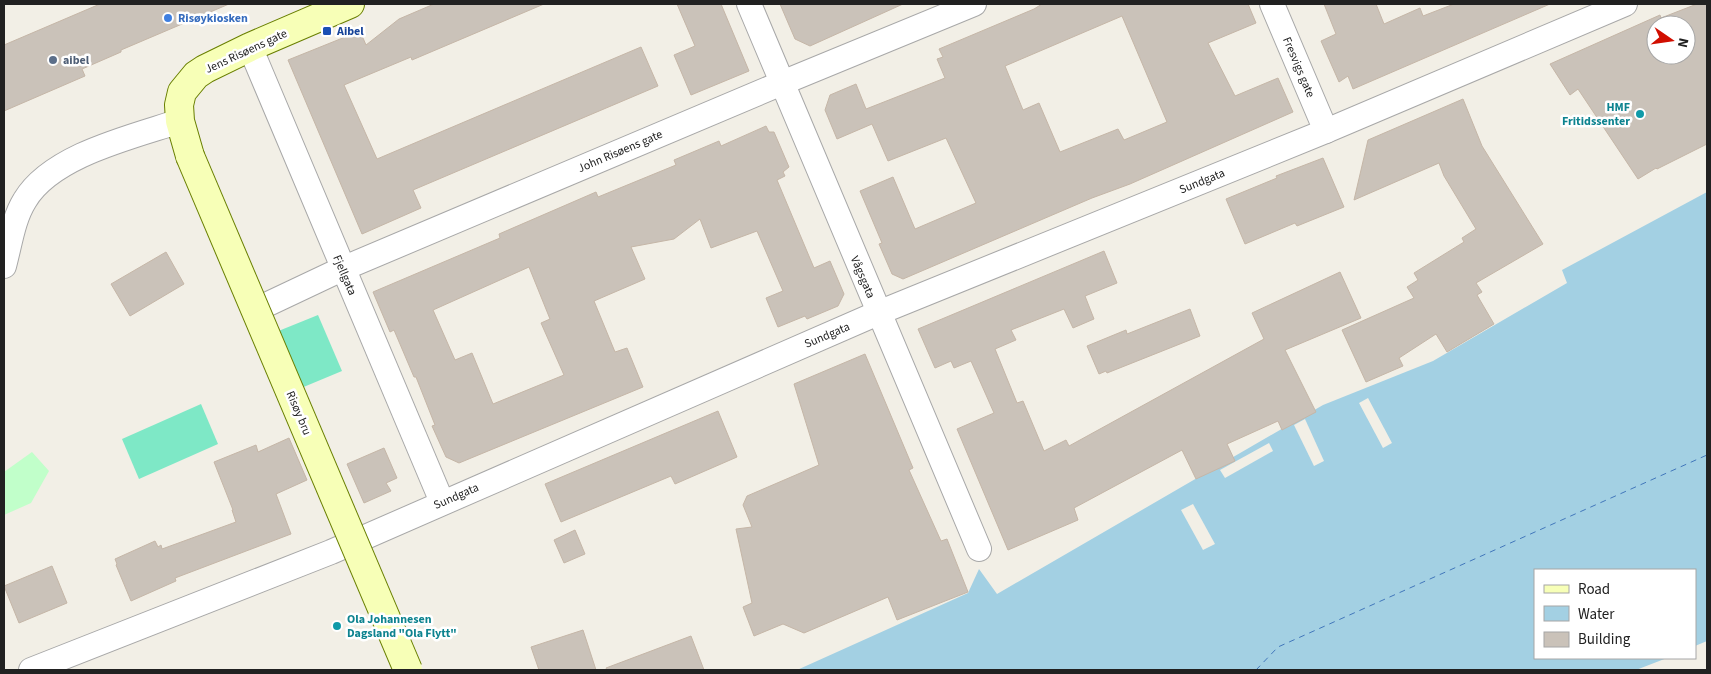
<svg xmlns="http://www.w3.org/2000/svg" width="1711" height="674" font-family="'Source Sans 3',sans-serif">
<style>
.park{fill:#c1ffca}
.pitch{fill:#7ee8c6}
.water{fill:#a3d0e3}
.pier{fill:#f2efe6}
.lines{fill:none;stroke-linecap:round;stroke-linejoin:round}
.ferry{stroke:#4277bb;stroke-width:1;stroke-dasharray:6 5;stroke-linecap:butt}
.building{fill:#cac2b9;stroke:#c5b6a7;fill-rule:evenodd}
.street-casing{stroke:#a8a8a8;stroke-width:26}
.secondary-casing{stroke:#697f00;stroke-width:30}
.street{stroke:#fff;stroke-width:24}
.secondary{stroke:#f7ffb7;stroke-width:28}
.secondary-bridge-casing{stroke:#697f00;stroke-width:30;stroke-linecap:butt}
.secondary-bridge{stroke:#f7ffb7;stroke-width:28}
.shop-dot{fill:#3f7fe0;stroke:#fff;stroke-width:2}
.transit-dot{fill:#1a4fb4;stroke:#fff;stroke-width:2}
.service-dot{fill:#5c6f8a;stroke:#fff;stroke-width:2}
.culture-dot{fill:#0f9aa8;stroke:#fff;stroke-width:2}
.labels{text-anchor:middle;stroke-width:5;stroke-linejoin:round;paint-order:stroke}
.shop-label{font-size:12px;font-weight:bold;fill:#366cbe;stroke:#fff;text-anchor:start}
.transit-label{font-size:12px;font-weight:bold;fill:#164399;stroke:#fff;text-anchor:start}
.street-label{font-size:12px;fill:#212121;stroke:#fff}
.service-label{font-size:12px;font-weight:bold;fill:#4e5e75;stroke:#fff;text-anchor:start}
.culture-label{font-size:12px;font-weight:bold;fill:#0d838f;stroke:#fff;text-anchor:end}
</style>
<rect width="100%" height="100%" fill="#f2efe6"/>
<polygon class="park" points="32,452 49,471 31,503 4,515 4,472"/>
<g class="pitch">
<polygon points="318,315 342,371 294,391 271,334"/>
<polygon points="201,404 218,444 139,479 122,439"/>
</g>
<polygon class="water" points="1707,192 1707,641 1695,646 1695,570 1535,570 1535,658 1667,658 1636,670 797,670 968,593 979,569 997,594 1323,405 1433,361 1567,283 1562,270"/>
<g class="pier">
<polygon points="1368,398 1392,443 1383,448 1359,403"/>
<polygon points="1305,419 1324,461 1314,466 1294,425"/>
<polygon points="1269,443 1273,451 1225,478 1220,470"/>
<polygon points="1193,504 1215,544 1203,550 1181,510"/>
</g>
<g class="lines">
<polyline class="ferry" points="1256,670 1278,647 1707,455"/>
</g>
<g class="building">
<polygon points="100,4 229,4 121,50 121,52 82,69 85,76 4,111 4,45"/>
<polygon points="434,4 544,4 412,60 411,57 344,85 377,159 641,47 658,86 413,190 421,208 362,234 288,60 360,31 366,45 399,19"/>
<polygon points="677,4 721,4 749,71 691,95 674,55 695,46"/>
<polygon points="780,4 903,4 810,46 795,39"/>
<path d="M1042 4H1248L1256 23 1208 43 1235 96 1278 78 1293 112 1130 184 1092 198 903 279 892 274 879 244 882 243 860 191 893 177 915 229 976 203 946 138 888 161 872 124 837 139 825 110 830 95 856 84 866 109 945 78 937 59 943 57 939 49 1034 9ZM1122 16 1167 122 1124 140 1118 129 1060 152 1039 103 1023 110 1005 66Z"/>
<polygon points="1324,4 1376,4 1384,24 1420,8 1423,16 1454,4 1550,4 1353,89 1348,76 1339,82 1321,41 1336,34"/>
<path d="M1697 4H1707V144L1657 169 1656 168 1638 179 1578 89 1570 95 1550 64 1660 15 1661 18ZM1656 25H1686V55H1656Z"/>
<polygon points="1463,99 1482,146 1543,244 1476,283 1482,292 1477,295 1494,324 1447,352 1436,334 1399,358 1403,366 1366,382 1342,330 1414,298 1407,287 1418,280 1414,273 1464,242 1462,238 1476,229 1444,176 1439,163 1354,200 1368,140"/>
<path d="M766 126 769 132H774L789 167 783 172 785 176 777 180 814 268 830 261 844 294 838 306 807 319 805 316 778 327 766 298 783 291 757 231 711 248 700 219 674 239 631 247 645 279 594 301 615 352 627 348 643 387 459 463 446 457 432 426 435 425 416 377H414L394 330 390 332 373 292 500 238 499 234 596 192 598 197 676 165 674 160 719 141 721 146ZM529 267 550 319 541 323 564 375 493 404 472 353 455 360 433 310Z"/>
<polygon points="1323,158 1344,207 1297,226 1295,223 1245,244 1226,199 1277,178 1276,176"/>
<polygon points="1104,251 1117,283 1085,296 1094,319 1073,328 1064,309 1011,330 1016,340 995,349 1017,403 1023,401 1044,451 1066,440 1069,446 1264,339 1252,313 1340,272 1361,318 1285,350 1316,412 1282,430 1278,421 1227,444 1235,461 1196,479 1182,450 1074,508 1078,520 1008,550 957,429 994,413 971,361 954,368 951,361 935,368 918,329"/>
<polygon points="166,252 184,284 130,316 111,284"/>
<polygon points="1190,309 1200,336 1107,373 1106,371 1099,374 1087,346 1126,330 1127,334"/>
<polygon points="865,354 913,468 909,470 941,541 947,539 968,592 897,620 888,597 804,633 783,624 754,636 743,607 752,603 736,529 752,527 743,505 747,496 819,465 794,384"/>
<polygon points="718,411 737,457 675,484 671,476 561,522 545,484"/>
<polygon points="289,438 307,480 276,494 291,534 175,578 176,581 131,601 116,565 117,564 115,559 155,541 158,547 161,545 162,549 236,522 232,510 233,510 214,462 256,445 258,452"/>
<polygon points="384,448 397,478 386,483 391,491 364,503 347,464"/>
<polygon points="575,530 585,554 564,563 554,540"/>
<polygon points="52,566 67,603 19,623 4,586"/>
<polygon points="583,630 596,670 539,670 531,647"/>
<polygon points="691,636 704,670 607,670 606,668"/>
</g>
<g class="lines">
<g class="street-casing">
<g id="street">
<polyline points="749,4 979,549"/>
<polyline points="1272,4 1326,131"/>
<polyline points="250,47 442,502"/>
<path d="M4 266C10 244 13 219 25 200 52 155 132 137 180 121"/>
<polyline points="268,304 342,269 782,83 974,4"/>
<polyline points="31,670 331,552 878,313 1326,131 1625,4"/>
</g>
</g>
<g class="secondary-casing">
<polyline id="secondary" points="190,156 180,121 179,105 182,92 196,75 205,69 250,47 350,4"/>
</g>
<use href="#street" class="street"/>
<use href="#secondary" class="secondary"/>
<g class="secondary-bridge-casing">
<polyline id="secondary-bridge" points="190,156 408,670"/>
</g>
<use href="#secondary-bridge" class="secondary-bridge"/>
</g>
<circle class="shop-dot" cx="168" cy="18" r="5"/>
<rect class="transit-dot" x="322" y="26" width="10" height="10" rx="2.5"/>
<circle class="service-dot" cx="53" cy="60" r="5"/>
<g class="culture-dot">
<circle cx="1640" cy="114" r="5"/>
<circle cx="337" cy="626" r="5"/>
</g>
<g class="labels">
<g class="shop-label">
<text x="178" y="22">Risøykiosken</text>
</g>
<g class="transit-label">
<text x="337" y="35">Aibel</text>
</g>
<g class="street-label">
<text transform="translate(246 51) rotate(-25)" y="4">Jens Risøens gate</text>
<text transform="translate(1299 67) rotate(67)" y="4">Fresvigs gate</text>
<text transform="translate(620 151) rotate(-23)" y="4">John Risøens gate</text>
<text transform="translate(1202 181) rotate(-22)" y="4">Sundgata</text>
<text transform="translate(345 275) rotate(67)" y="4">Fjellgata</text>
<text transform="translate(863 277) rotate(67)" y="4">Vågsgata</text>
<text transform="translate(827 335) rotate(-23)" y="4">Sundgata</text>
<text transform="translate(299 413) rotate(67)" y="4">Risøy bru</text>
<text transform="translate(456 496) rotate(-24)" y="4">Sundgata</text>
</g>
<g class="service-label">
<text x="63" y="64">aibel</text>
</g>
<g class="culture-label">
<text x="1630" y="111">HMF<tspan x="1630" dy="14">Fritidssenter</tspan></text>
<text x="347" y="623" text-anchor="start">Ola Johannesen<tspan x="347" dy="14">Dagsland "Ola Flytt"</tspan></text>
</g>
</g>
<rect width="1711" height="674" fill="none" stroke="#212121" stroke-width="10"/>
<rect x="1534" y="569" width="162" height="90" fill="#ffffff" stroke="#a6a6a6"/>
<rect x="1544" y="585" width="25" height="8" fill="#f7ffb7" stroke="#a6a6a6"/>
<text x="1578" y="594" font-size="15" fill="#212121">Road</text>
<rect x="1544" y="606" width="25" height="15" fill="#a3d0e3" stroke="#a6a6a6"/>
<text x="1578" y="619" font-size="15" fill="#212121">Water</text>
<rect x="1544" y="632" width="25" height="15" fill="#cac2b9" stroke="#a6a6a6"/>
<text x="1578" y="644" font-size="15" fill="#212121">Building</text>
<g transform="translate(1671 40) rotate(103)"><circle r="24" fill="#ffffff" stroke="#a6a6a6"/>
<path d="M0-4L9 19L0 12L-9 19Z" fill="#d10e00"/>
<text y="-8" font-size="14" font-weight="bold" text-anchor="middle" fill="#212121">N</text>
</g>
</svg>
